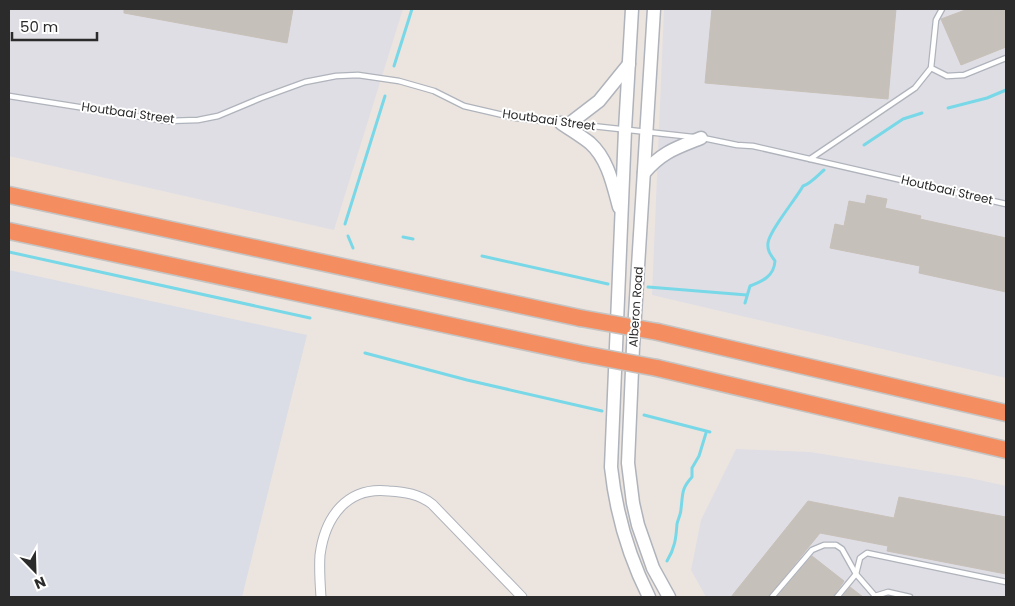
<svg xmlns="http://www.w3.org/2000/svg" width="1015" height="606" font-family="Poppins,sans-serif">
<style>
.industrial{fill:#dfdee5}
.airport{fill:#dadde5}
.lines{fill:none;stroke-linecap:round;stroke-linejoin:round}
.stream{stroke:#78d8e7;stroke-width:3}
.building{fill:#c5c0ba;stroke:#c8c0b8}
.service-casing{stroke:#afb3bb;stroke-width:7}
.minor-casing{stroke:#afb3bb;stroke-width:11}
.secondary-casing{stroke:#afb3bb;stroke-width:15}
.motorway-casing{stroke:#c4c4c4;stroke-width:19}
.service{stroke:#fff;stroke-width:4.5}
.minor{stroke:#fff;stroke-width:9}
.secondary{stroke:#fff;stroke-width:12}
.motorway{stroke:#f48e61;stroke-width:16}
.motorway-bridge-casing{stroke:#c4c4c4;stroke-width:19;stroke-linecap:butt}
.motorway-bridge{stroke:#f48e61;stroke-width:16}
.labels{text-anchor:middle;stroke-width:4;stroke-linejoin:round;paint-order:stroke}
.street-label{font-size:12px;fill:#2b2b2b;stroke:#fff}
</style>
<rect width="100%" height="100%" fill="#ece5df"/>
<g class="industrial">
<polygon points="9,9 403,9 334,230 9,156"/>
<polygon points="664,9 1006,9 1006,378 652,295"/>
<polygon points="736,449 810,452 970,478 1006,486 1006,597 706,597 691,570 701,520"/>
</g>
<polygon class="airport" points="9,270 307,335 242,597 9,597"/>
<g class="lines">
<g class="stream">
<polyline points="394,66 412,9"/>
<polyline points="948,108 987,98 1006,90"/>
<polyline points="864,145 903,119 922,113"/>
<polyline points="345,224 385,96"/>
<polyline points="348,236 353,248"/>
<polyline points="403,237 413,239"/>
<polyline points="9,252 310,318"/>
<polyline points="482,256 608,284"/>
<polyline points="648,287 747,295"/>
<path d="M745 303 750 286C763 281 774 276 775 261 771 255 767 251 768 243 769 231 796 199 803 186 810 184 818 175 824 170"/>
<polyline points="365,353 467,380 602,411"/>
<polyline points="644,415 710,432"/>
<path d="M667 561C675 548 676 538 677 524 678 519 681 514 681 509 683 494 681 489 692 477V468L699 456 706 433"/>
</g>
</g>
<g class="building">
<polygon points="124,9 293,9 287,43 124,13"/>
<polygon points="712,9 896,9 888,99 705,83"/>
<polygon points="968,9 1006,9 1006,47 961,65 941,19"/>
<polygon points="867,195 887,199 885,208 921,216 920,219 1006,238 1006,292 919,273 920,266 830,248 835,224 844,226 849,201 865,204"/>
<polygon points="899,497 1006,517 1006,574 887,551 888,546 820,533 768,597 731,597 808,501 894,518"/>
<polygon points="812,556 844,581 833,597 777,597"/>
<polygon points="850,587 863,597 842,597"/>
</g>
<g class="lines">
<g class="service-casing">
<g id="service">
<polyline points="931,68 947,76 964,75 1006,58"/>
<polyline points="9,96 167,121 198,120 218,116 261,98 305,82 336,76 358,75 399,81 434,91 464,106 516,118 559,123"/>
<polyline points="574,124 693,137"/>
<polyline points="703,138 737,145 753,146 1006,204"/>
<polyline points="810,159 915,88 931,68 936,20 942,9"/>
<polyline points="875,596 888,592 910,597"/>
<polyline points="772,597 812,550 824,545 836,545 842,549 856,574 876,597"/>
<polyline points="837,597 856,574 860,558 867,553 1006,582"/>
</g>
</g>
<g class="minor-casing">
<path id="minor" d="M321 597C320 583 319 569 320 555 325 517 347 486 389 491 405 492 419 494 432 504L522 597"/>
</g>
<g class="secondary-casing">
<g id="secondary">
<path d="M632 9 625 130 611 467C616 514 628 555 649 597"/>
<polyline points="654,9 633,347 628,463 633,503 638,525 653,568 669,597"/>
<path d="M561 123C571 130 581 136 590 143 608 159 613 185 619 207"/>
<polyline points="569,124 599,101 629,64"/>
<path d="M644 173C662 152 676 148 701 138"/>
</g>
</g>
<g class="motorway-casing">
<g id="motorway">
<polyline points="9,195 580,318"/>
<polyline points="9,231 583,354"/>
<polyline points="658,332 1006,413"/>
<polyline points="657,368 1006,450"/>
</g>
</g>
<use href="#service" class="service"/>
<use href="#minor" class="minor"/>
<use href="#secondary" class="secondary"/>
<use href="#motorway" class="motorway"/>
<g class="motorway-bridge-casing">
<g id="motorway-bridge">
<polyline points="580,318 658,332"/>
<polyline points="583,354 657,368"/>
</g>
</g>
<use href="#motorway-bridge" class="motorway-bridge"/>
</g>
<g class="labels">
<g class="street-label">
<text transform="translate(128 113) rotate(8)" y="4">Houtbaai Street</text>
<text transform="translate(549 120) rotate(8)" y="4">Houtbaai Street</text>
<text transform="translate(947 190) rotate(13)" y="4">Houtbaai Street</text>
<text transform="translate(636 307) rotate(-86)" y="4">Alberon Road</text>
</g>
</g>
<rect width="1015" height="606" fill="none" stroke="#2b2b2b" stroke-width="20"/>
<g transform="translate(35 571) rotate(157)" stroke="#ffffff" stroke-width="4" paint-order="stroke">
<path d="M0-4L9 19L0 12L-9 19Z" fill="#2b2b2b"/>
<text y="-8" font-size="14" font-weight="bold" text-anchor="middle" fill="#2b2b2b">N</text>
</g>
<path d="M12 32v8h85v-8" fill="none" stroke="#2b2b2b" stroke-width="2.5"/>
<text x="20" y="32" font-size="15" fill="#2b2b2b" stroke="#ffffff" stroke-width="4" paint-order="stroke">50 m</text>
</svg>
